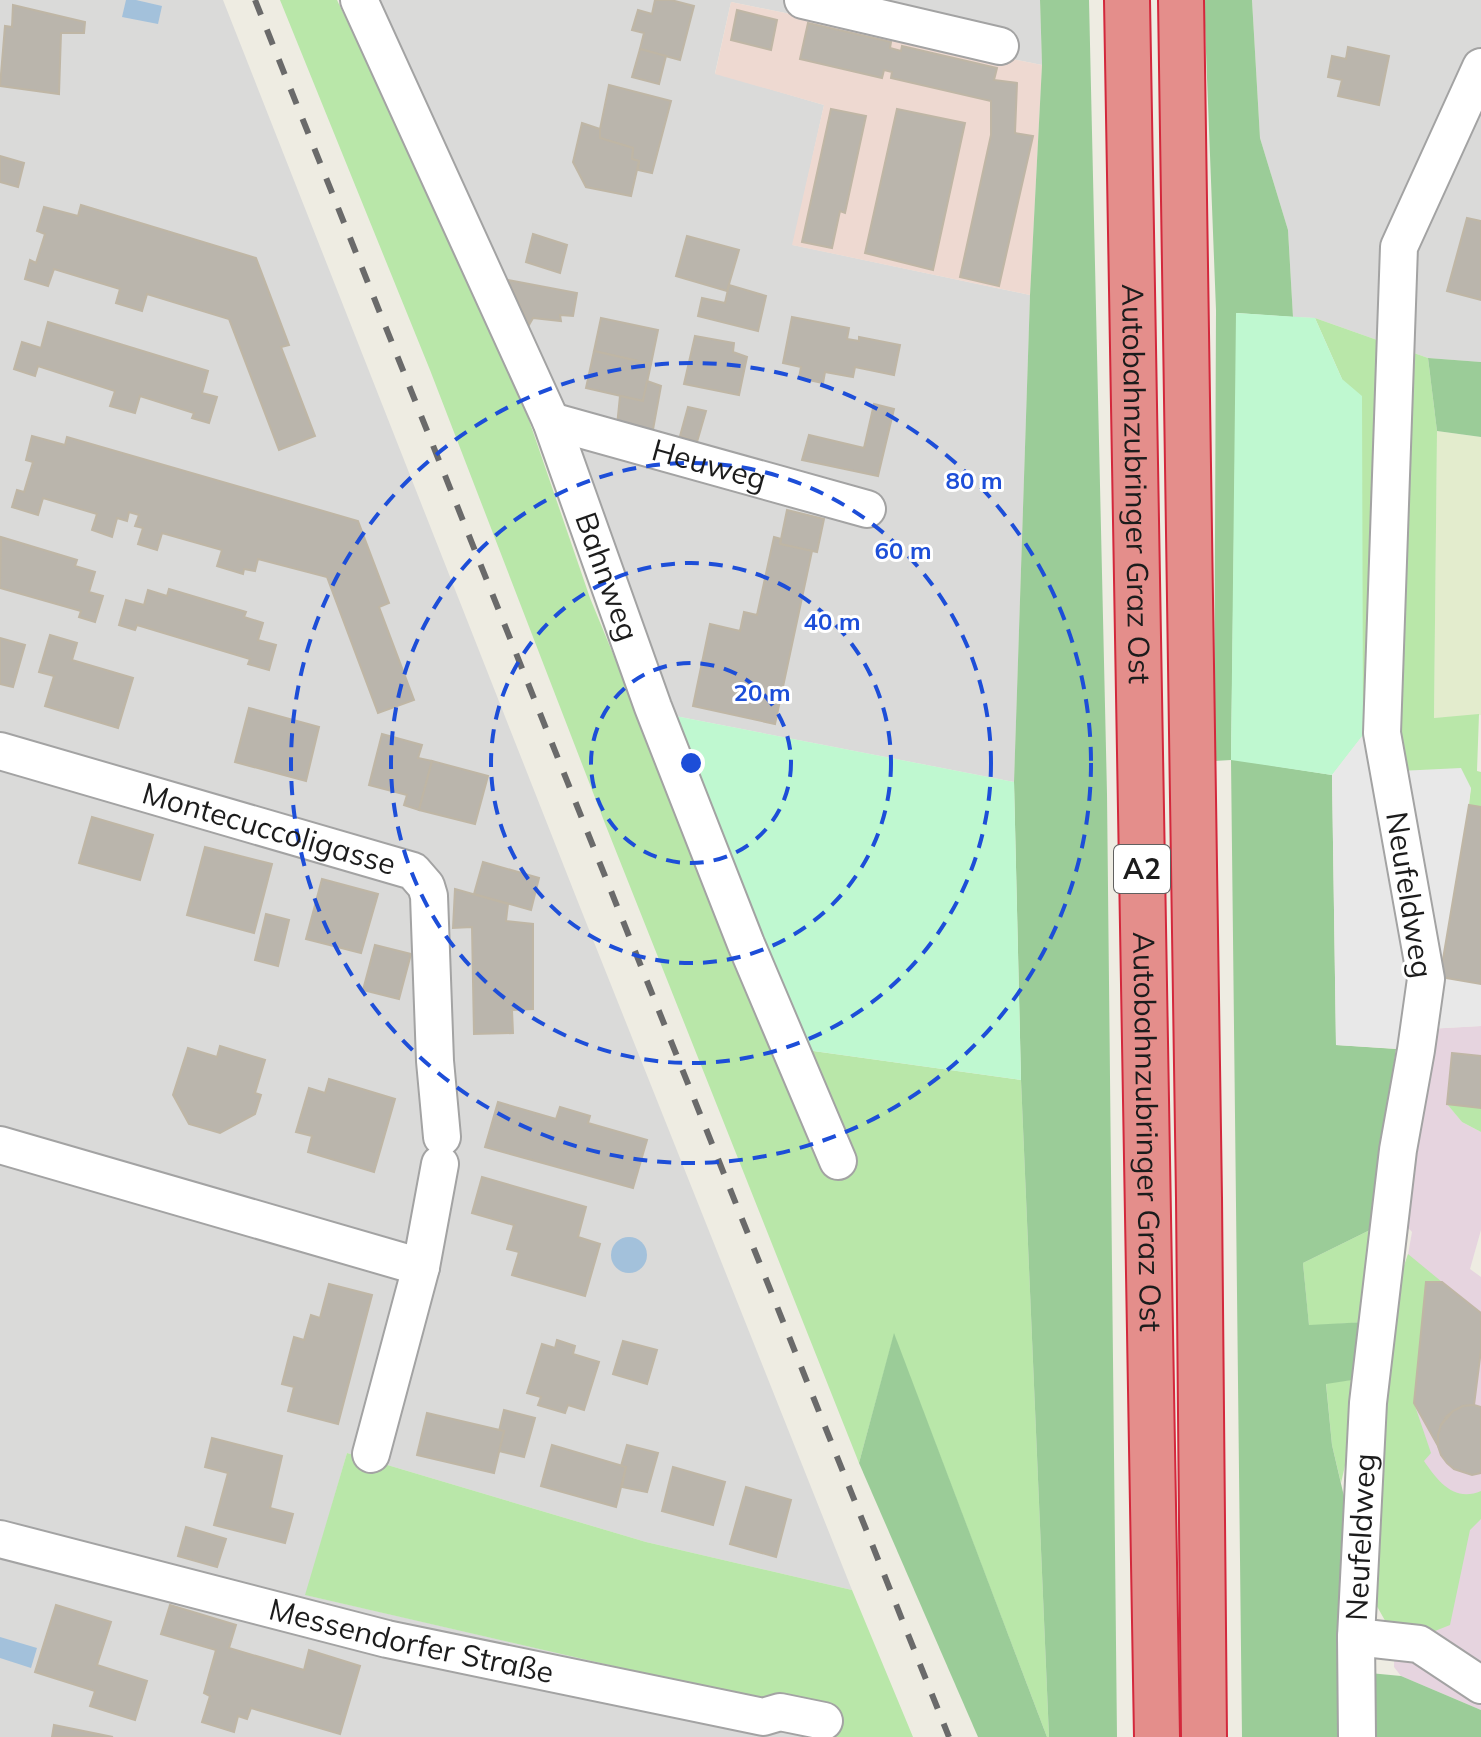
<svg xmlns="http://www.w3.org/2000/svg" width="1481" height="1737" font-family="Mulish,sans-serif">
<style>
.residential{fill:#dadad9}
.commercial{fill:#eed9d1}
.industrial{fill:#e6d4df}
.farmland{fill:#e3eccd}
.grass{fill:#b9e7a9}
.forest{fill:#9bcc98}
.park{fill:#bff8d0}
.parking{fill:#e8e8e8}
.water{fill:#a3c1db}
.building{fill:#bab5ac;stroke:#bfb6a5;stroke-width:2}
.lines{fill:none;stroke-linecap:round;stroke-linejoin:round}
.minor-casing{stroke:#a3a3a3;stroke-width:40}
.highway-casing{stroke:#d3283c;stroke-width:48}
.minor{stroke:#fff;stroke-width:36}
.highway{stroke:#e48e8b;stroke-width:44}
.rail{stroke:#6a6a6a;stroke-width:6;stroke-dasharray:16 16;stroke-linecap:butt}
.ring{fill:none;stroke:#1d4ed8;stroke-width:4;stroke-dasharray:14 10}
.labels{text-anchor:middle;stroke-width:6;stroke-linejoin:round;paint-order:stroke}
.shield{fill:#fff;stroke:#606060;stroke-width:2}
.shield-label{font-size:28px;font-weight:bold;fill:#1c1c1c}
.street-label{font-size:30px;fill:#1c1c1c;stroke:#fff}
.centre{fill:#1d4ed8;stroke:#fff;stroke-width:4}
.ring-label{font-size:24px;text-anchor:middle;font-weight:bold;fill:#1d4ed8;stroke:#fff;stroke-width:6;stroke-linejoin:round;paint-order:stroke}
</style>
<rect width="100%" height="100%" fill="#eeece2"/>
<g class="residential">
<polygon points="0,0 223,0 578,902 852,1590 646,1542 347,1453 306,1595 801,1709 813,1737 0,1737"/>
<polygon points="373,0 1040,0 1042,65 731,2 715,73 824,105 793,245 1030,295 1014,782 665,714"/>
<polygon points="1252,0 1481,0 1481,362 1428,358 1315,318 1293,317 1288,230 1260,138"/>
</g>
<polygon class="commercial" points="731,2 1042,65 1030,295 792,245 824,105 715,74"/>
<polygon class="industrial" points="1481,1026 1481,1108 1448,1105 1462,1122 1481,1132 1481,1230 1470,1269 1481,1277 1481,1710 1401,1676 1394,1667 1407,1260 1412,1232 1402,1221 1427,1029"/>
<polygon class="farmland" points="1437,431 1481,437 1481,715 1434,718"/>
<g class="grass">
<polygon points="280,0 337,0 506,353 590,598 737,955 799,1049 1021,1080 1049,1737 1047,1737 894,1335 859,1463 604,821 430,370"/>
<polygon points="1315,318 1428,358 1437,431 1434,718 1479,714 1477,771 1481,772 1481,807 1469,805 1471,788 1399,771 1382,733 1363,735 1342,379"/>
<polygon points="1447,1104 1481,1108 1481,1132 1462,1122"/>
<polygon points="1370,1230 1366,1322 1309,1326 1303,1263"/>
<path d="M1408 1254 1442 1282H1426L1414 1403 1431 1453 1424 1461C1437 1480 1454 1503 1481 1491V1519L1470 1530 1450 1625 1430 1633H1392L1374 1601V1550L1384 1449 1385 1394 1398 1283Z"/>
<polygon points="1365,1378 1341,1483 1332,1445 1326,1383"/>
<polygon points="347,1453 646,1542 852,1590 913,1737 813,1737 800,1709 305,1595"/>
</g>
<g class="forest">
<polygon points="1040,0 1089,0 1107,794 1117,1737 1049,1737 1021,1080 1014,782 1030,295 1042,65"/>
<polygon points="1204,0 1252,0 1260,138 1288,230 1293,317 1237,313 1231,759 1332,775 1336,1045 1396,1049 1370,1230 1303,1263 1309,1325 1366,1322 1365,1378 1326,1384 1332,1445 1346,1505 1338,1670 1401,1676 1481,1710 1481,1737 1242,1737 1231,760 1214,761 1216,310"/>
<polygon points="1428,358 1481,362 1481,437 1437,431"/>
<polygon points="894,1333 1047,1737 978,1737 859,1463"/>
</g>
<g class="park">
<polygon points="1236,313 1315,318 1342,379 1362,396 1363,735 1332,775 1231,760"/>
<polygon points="665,714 1014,782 1021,1080 799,1049"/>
</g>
<polygon class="parking" points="1382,733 1399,771 1461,768 1471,788 1440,976 1481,984 1481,1026 1427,1029 1416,1050 1336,1045 1332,775 1363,735"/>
<g class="water">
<polygon points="126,0 136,0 162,6 158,24 122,17"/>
<circle cx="629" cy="1255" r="18"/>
<polygon points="0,1637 37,1648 31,1668 0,1658"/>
</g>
<g class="building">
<polygon points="655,0 671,0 694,6 680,60 640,49 644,33 632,30 638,10 652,14"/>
<polygon points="13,5 85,22 84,33 61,33 59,94 0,86 5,26 12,27"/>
<polygon points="737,10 777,20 771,50 731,40"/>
<polygon points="808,23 891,42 890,48 901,51 902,46 997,68 994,80 1017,83 1015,133 1033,136 999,286 960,277 991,135 991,101 891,78 892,72 884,70 882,78 800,59"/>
<polygon points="1348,47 1389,56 1379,105 1338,96 1342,80 1328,77 1332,56 1346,59"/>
<polygon points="640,49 666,56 659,84 632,77"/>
<polygon points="609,85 671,101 652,173 638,170 639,161 632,159 633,148 600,138 600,129"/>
<polygon points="831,109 866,116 845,213 840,211 832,248 802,242"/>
<polygon points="897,109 965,123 933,270 865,253"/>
<polygon points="582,123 600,129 600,138 633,148 632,159 639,161 631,196 586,187 573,162"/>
<polygon points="0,156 24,163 18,187 0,182"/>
<polygon points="81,205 256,258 289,345 281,347 315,436 279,450 229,319 147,294 142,311 116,303 120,289 54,269 48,286 25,279 30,260 36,263 45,234 37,231 44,207 78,216"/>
<polygon points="1467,218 1481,221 1481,300 1447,291"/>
<polygon points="533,234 567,245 560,273 526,262"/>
<polygon points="687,236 739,250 727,291 676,276"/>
<polygon points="508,280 577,293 573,316 560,315 561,321 533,318 529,325"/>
<polygon points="729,285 766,296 758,331 698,316 702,298 725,303"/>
<polygon points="792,317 849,328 847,339 859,341 859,337 900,345 894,375 855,367 853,377 825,372 823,383 799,378 801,367 783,363"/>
<polygon points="601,318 658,330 651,364 594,351"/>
<polygon points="48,322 208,371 202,393 217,397 209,423 192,418 194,413 140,396 135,413 110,406 115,391 38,366 35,376 14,369 22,342 41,348"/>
<polygon points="695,336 734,343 733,352 747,357 739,395 684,384"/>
<polygon points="594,351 651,364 643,401 586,388"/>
<polygon points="647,381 661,386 652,435 617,426 620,396 643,401"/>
<polygon points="874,404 894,409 878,476 802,460 809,435 864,448"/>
<polygon points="688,407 706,411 697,442 680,436"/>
<polygon points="32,436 65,445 67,437 358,521 389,603 379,607 414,700 378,713 327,577 258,559 255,571 244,569 243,574 217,566 222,550 162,533 157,550 138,544 143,528 135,526 139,515 129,512 127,521 117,518 112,537 92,530 97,514 43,498 38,515 12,507 17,490 24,492 33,462 26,460"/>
<polygon points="787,510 824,519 817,552 780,544"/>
<polygon points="1,537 77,560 75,566 95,572 89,592 103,596 95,622 79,617 81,611 0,588"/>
<polygon points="774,537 781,539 780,544 812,551 775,724 693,706 710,624 740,631 744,612 757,615"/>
<polygon points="169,589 246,612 244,617 263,623 258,640 276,645 269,670 248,664 250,659 137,625 135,630 119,625 126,600 144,605 148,590 167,596"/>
<polygon points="50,635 77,643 72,660 133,678 118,728 45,706 54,676 39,672"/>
<polygon points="0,638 25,645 13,687 0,684"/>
<polygon points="249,708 319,727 306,781 235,762"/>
<polygon points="382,734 422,745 418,758 432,761 419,810 404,805 407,795 369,785"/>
<polygon points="432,761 488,776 475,824 419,810"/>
<polygon points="1469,805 1481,807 1481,984 1440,977"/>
<polygon points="92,817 153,835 140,880 79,863"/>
<polygon points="205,847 272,864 254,933 187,915"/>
<polygon points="483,862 539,878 531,910 474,894"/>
<polygon points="322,879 378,894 361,953 306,939"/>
<polygon points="455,889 508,904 506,921 533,924 533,1009 512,1010 513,1033 474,1034 472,927 453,928"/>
<polygon points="266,914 289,920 278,966 255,960"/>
<polygon points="375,945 411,954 399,999 363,990"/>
<polygon points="220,1046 265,1060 255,1093 261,1095 255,1114 220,1133 189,1124 173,1095 188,1048 217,1057"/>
<polygon points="1452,1053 1481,1056 1481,1108 1447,1104"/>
<polygon points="329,1079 395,1099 374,1172 308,1152 312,1136 296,1132 309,1088 325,1093"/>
<polygon points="498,1102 556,1119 560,1107 590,1116 588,1123 647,1140 633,1188 485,1147"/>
<polygon points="482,1177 586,1207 578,1237 600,1244 585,1296 512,1275 519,1252 507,1249 514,1225 472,1213"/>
<polygon points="1426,1282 1442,1282 1481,1313 1481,1350 1474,1405 1463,1406 1453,1411 1446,1417 1441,1425 1438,1435 1438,1446 1414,1403"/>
<polygon points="329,1284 372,1295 338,1424 288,1411 294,1387 282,1384 294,1337 304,1340 311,1315 320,1318"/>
<polygon points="557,1340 575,1346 573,1354 599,1362 584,1410 568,1405 565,1413 538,1405 541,1397 527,1393 542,1344 555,1348"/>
<polygon points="623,1341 657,1350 647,1384 613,1374"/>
<polygon points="1474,1405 1481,1407 1481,1473 1472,1475 1454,1469 1447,1463 1441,1455 1438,1446 1438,1435 1441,1425 1453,1411 1463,1406"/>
<polygon points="504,1410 535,1418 524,1457 499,1451 504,1431 499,1431"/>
<polygon points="427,1413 504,1431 494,1473 417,1455"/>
<polygon points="212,1438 282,1456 270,1508 293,1514 285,1543 214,1525 228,1473 205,1467"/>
<polygon points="552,1445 626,1467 616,1507 541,1486"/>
<polygon points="627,1445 658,1453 647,1492 622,1487 626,1467 621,1466"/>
<polygon points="673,1467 725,1482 713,1525 662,1511"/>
<polygon points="746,1487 791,1500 776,1557 730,1544"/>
<polygon points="186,1527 226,1539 217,1567 178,1556"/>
<polygon points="56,1605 111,1622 97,1665 147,1681 135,1720 90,1706 95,1691 35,1672"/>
<polygon points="170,1605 236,1625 229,1648 304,1670 309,1650 360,1666 340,1734 251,1708 247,1719 238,1716 234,1732 202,1722 210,1696 204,1693 216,1650 161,1634"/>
<polygon points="54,1725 113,1737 52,1737"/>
</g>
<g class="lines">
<g class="minor-casing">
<g id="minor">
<path id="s1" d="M359 0 551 421 653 707 746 944 838 1161"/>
<polyline points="803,0 1000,46"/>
<path id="s2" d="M551 421 867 509"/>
<path id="s3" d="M0 751 413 871 426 886 429 896 435 1061 442 1137"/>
<polyline points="0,1145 421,1267"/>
<polyline points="371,1454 421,1267 440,1164"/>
<path id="s4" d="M0 1539 387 1639 763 1717 780 1712 824 1721"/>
<polyline points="1356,1637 1419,1644 1481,1685"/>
<path id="s5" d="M1357 1737 1356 1637 1368 1403 1398 1150 1416 1050 1426 979 1382 733 1399 247 1481 67"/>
</g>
</g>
<g class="highway-casing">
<g id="highway">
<path id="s6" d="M1127 0 1157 1737"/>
<polyline points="1181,0 1199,1198 1204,1737"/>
</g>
</g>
<use href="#minor" class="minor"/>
<use href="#highway" class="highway"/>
<polyline class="rail" points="255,0 949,1737"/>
</g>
<g class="ring">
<circle cx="691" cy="763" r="100"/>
<circle cx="691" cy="763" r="200"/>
<circle cx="691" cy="763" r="300"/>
<circle cx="691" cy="763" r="400"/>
</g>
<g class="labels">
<rect class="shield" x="1114" y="845" width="56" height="48" rx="6"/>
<g class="shield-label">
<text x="1142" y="879">A2</text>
</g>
<g class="street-label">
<text dy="10" stroke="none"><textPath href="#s2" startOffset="164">Heuweg</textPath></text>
<text dy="10" stroke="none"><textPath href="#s6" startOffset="484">Autobahnzubringer Graz Ost</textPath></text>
<text dy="10" stroke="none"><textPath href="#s1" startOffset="628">Bahnweg</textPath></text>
<text dy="10" stroke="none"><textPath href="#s3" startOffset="280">Montecuccoligasse</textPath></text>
<text transform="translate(1409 895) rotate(81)" y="10">Neufeldweg</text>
<text dy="10" stroke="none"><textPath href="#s6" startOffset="1132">Autobahnzubringer Graz Ost</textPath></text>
<text dy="10" stroke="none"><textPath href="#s5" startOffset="200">Neufeldweg</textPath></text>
<text dy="10" stroke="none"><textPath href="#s4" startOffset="424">Messendorfer Straße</textPath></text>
</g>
</g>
<circle cx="691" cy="763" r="12" class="centre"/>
<g class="ring-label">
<text x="974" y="489">80 m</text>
<text x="903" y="559">60 m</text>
<text x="832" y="630">40 m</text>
<text x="762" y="701">20 m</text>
</g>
</svg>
